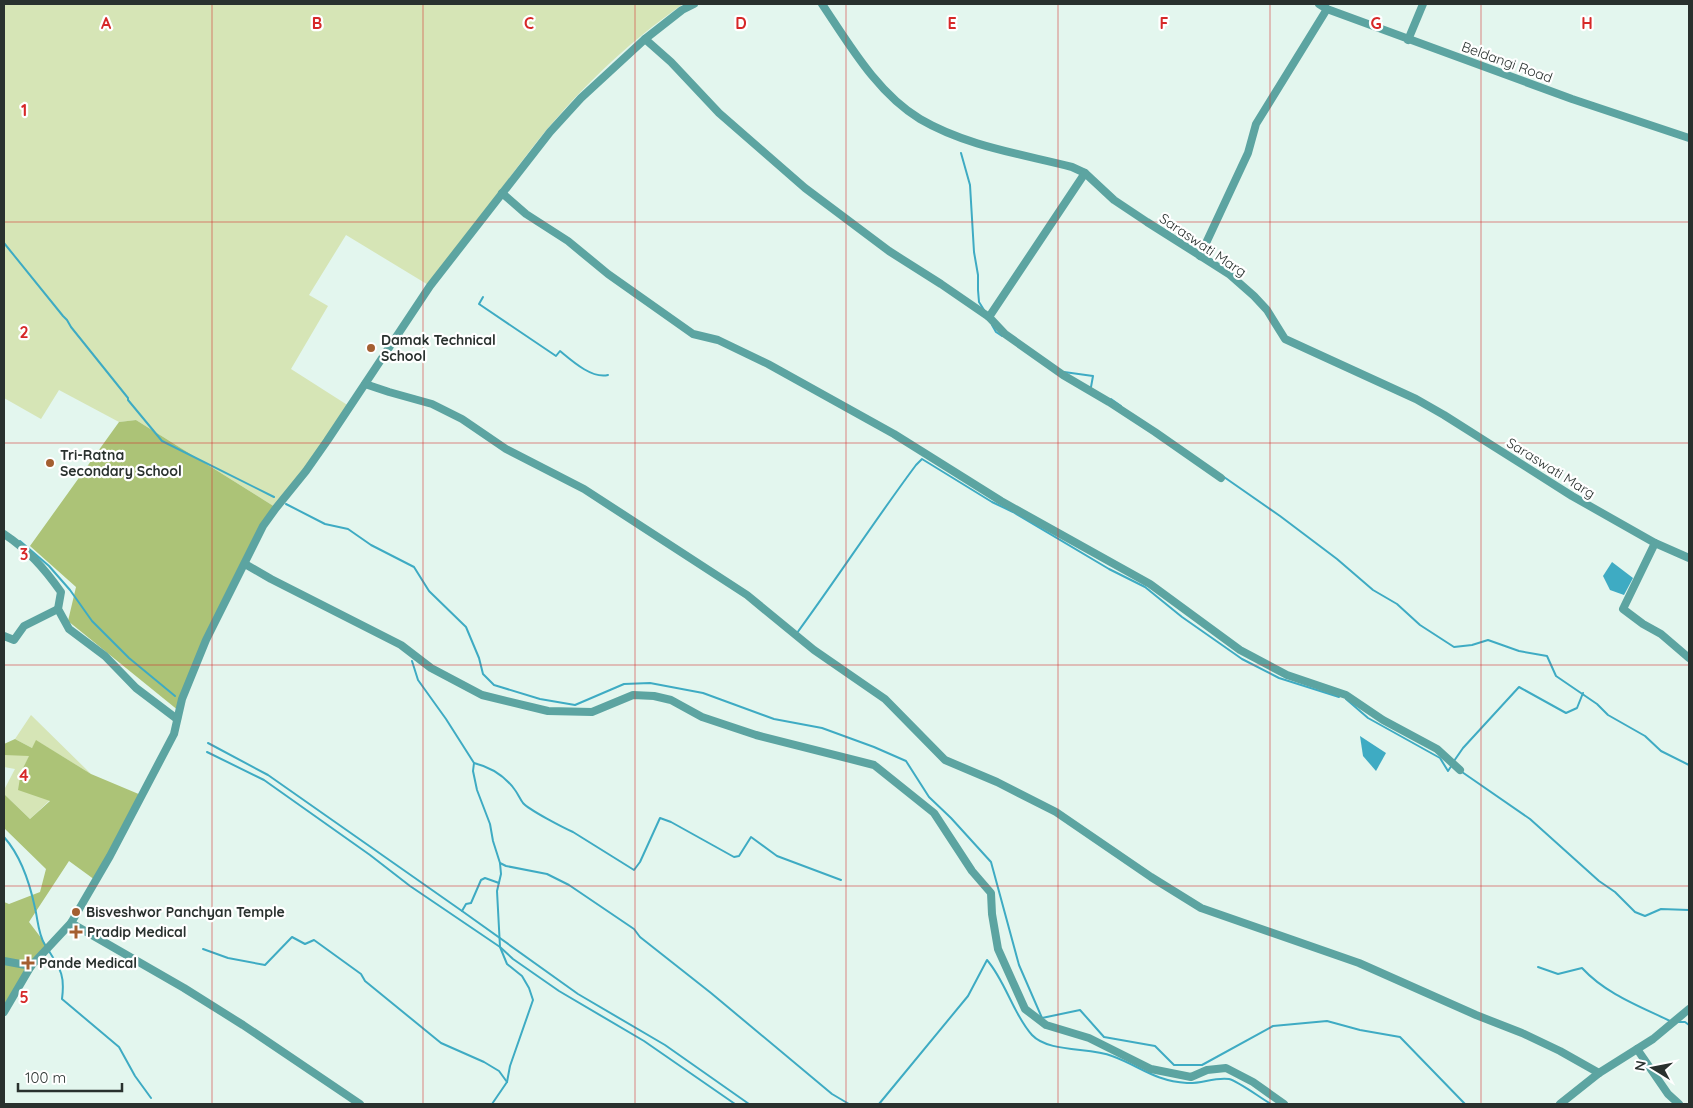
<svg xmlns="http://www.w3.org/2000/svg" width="1693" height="1108" font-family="Quicksand,sans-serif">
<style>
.green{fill:#d6e5b6}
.forest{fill:#acc377}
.water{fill:#3eabc3}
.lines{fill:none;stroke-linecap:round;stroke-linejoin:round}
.stream{stroke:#3eabc3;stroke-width:2}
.minor{stroke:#5ca4a1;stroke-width:8}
.grid{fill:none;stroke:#d62828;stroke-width:1;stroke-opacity:0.55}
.poi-dot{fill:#a45f31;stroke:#fff;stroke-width:2}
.labels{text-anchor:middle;stroke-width:4.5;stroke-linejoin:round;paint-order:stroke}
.street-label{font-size:14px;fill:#29312e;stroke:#fff}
.poi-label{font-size:14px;font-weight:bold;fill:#29312e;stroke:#fff;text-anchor:start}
.grid-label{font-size:16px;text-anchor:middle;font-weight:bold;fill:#d62828;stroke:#fff;stroke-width:4.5;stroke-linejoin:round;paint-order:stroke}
</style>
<rect width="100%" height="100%" fill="#e3f6ee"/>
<g class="green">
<path d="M4 4H683C627 43 575 93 532 148 497 193 465 240 430 286L346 235 309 295 328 306 291 369 349 406 326 440 275 507 136 420 119 422 59 390 41 419 4 398Z"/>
<polygon points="31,715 91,774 37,741 32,748 15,739"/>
<polygon points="4,755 30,755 21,772 50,800 30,819 4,794 4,790 15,769 4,767"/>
</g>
<g class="forest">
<polygon points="136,420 275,507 206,640 179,711 68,621 76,587 30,546 119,422"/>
<polygon points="15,739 32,748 36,740 91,774 141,795 95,880 69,861 29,922 48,947 4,1012 4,902 9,904 40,892 46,869 4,828 4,794 30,819 50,801 18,790 21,772 29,756 4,755 4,744"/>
</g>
<g class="water">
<polygon points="1612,562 1633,578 1624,595 1610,590 1603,576"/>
<polygon points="1360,736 1386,753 1376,771 1363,756"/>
</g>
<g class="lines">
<g class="stream">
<polyline points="961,153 970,185 974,252 978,275 978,290 979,302 984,310"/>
<polyline points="4,243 63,316 67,320 71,327 128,398 128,400 162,441 274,497"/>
<path d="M483 297 479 304 556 356 560 351C572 361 592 379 608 375"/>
<polyline points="992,325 996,332 1002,336"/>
<polyline points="1064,372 1093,376 1091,387"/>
<polyline points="1111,399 1121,406"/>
<polyline points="1224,477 1280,516 1337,559 1373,590 1397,604 1420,625 1454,647 1472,645 1488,640 1519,651 1547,656 1556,676 1597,704 1608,715 1645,736 1661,751 1689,765"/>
<polyline points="286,504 325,524 348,529 371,545 414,567 429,591 466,627 479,658 483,674 494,685 540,699 575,705 624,684 650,683 703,693 774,719 822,728 874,747 906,761 929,797 951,818 991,862 1019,965 1042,1018 1080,1010 1104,1037 1155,1046 1174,1065 1202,1065 1273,1026 1327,1021 1360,1030 1400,1037 1465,1104"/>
<polyline points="20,541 49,566 70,590 92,621 129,658 175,696"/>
<path d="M797 633C838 577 875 520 916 465L922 459 992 502 1013 512 1109 569 1145 587 1182 617 1242 659 1279 678 1339 697"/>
<polyline points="412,661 418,680 446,719 474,763 473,771 477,790 490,824 493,841 500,863 501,874 497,891 500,947 507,964 522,976 529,988 533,1000 510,1066 507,1082 492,1104"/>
<polyline points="1346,699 1368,718 1440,758 1448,771 1452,765"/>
<polyline points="208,743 268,775 462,911 466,904 471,903 481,880 485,878 499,883"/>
<polyline points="207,752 264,780 370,855 410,886 500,947 513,959 559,991 644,1041 735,1104"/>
<polyline points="1454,761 1463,748 1519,687 1566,713 1577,708 1583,693"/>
<path d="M474 763C490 767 505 776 515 790 518 794 520 799 523 803 529 810 564 828 573 832L634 870 640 862 660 818 671 822 734 857 739 856 751 837 777 856 841 880"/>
<polyline points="1462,772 1530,819 1599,881 1615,892 1635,912 1645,916 1661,909 1689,910"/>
<path d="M4 837C20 855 30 884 35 908 38 920 38 934 45 945"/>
<polyline points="500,863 506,866 547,874 569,885 634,929 640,937 711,993 832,1094 849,1104"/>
<polyline points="462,911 578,994 665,1045 749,1104"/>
<polyline points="203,949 228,958 265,965 292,937 305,944 314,940 361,974 365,981 441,1043 484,1062 499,1071 507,1082"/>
<path d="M49 951C61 970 65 976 62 999L119 1047 135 1076 151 1098"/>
<path d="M1538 967 1558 974 1582 968C1606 994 1639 1006 1670 1021"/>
<polyline points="1677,1022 1685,1022 1689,1025"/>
<path d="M879 1104 968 996 987 960C1006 982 1013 1014 1032 1035 1049 1053 1090 1047 1112 1056 1140 1066 1154 1081 1187 1083 1201 1084 1214 1077 1229 1079 1238 1081 1262 1099 1271 1104"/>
</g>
<g class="minor">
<path d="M822 4C849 44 877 93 920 119 966 146 1021 154 1072 167L1085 173 1114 200 1147 222 1229 274 1254 296 1267 310 1285 339 1416 399 1444 415 1572 496 1655 543 1689 558"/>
<polyline points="1319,4 1327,9 1572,99 1689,138"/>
<polyline points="645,39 671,62 719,113 805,188 889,251 941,284 989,317 1005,334 1063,375 1109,402 1155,432 1221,478"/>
<polyline points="1408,40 1423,4"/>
<polyline points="502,193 526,214 568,241 608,274 693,334 718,340 768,364 894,434 1001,501 1150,584 1240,650 1287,675 1346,695 1383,720 1437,749 1460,770"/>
<polyline points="1200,256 1248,153 1256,124 1327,9"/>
<polyline points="989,317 1085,173"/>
<polyline points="365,384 389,392 432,404 462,419 506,449 584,489 747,595 814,650 885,699 945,760 997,782 1056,812 1151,877 1201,908 1359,963 1476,1015 1522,1033 1560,1051 1599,1073"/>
<path d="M4 534C28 550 44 568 61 592L58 609 69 629 105 656 136 688 177 719"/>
<polyline points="1655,543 1623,609 1643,624 1661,634 1689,658"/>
<polyline points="245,564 271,579 401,645 431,668 482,695 548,711 592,712 633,695 654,696 671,700 702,717 756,735 874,765 934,813 972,871 991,893 992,914 998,949 1025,1009 1046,1025 1089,1038 1151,1069 1191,1077 1207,1070 1226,1068 1253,1082 1284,1104"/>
<polyline points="4,636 14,640 24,626 58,609"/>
<polyline points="71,923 184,988 243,1025 360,1104"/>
<polyline points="4,961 31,966"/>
<polyline points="4,1012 31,966 71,923 110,856 174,734 182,699 206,640 263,526 276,508 306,471 327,441 430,286 550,132 581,98 645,39 682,10 694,4"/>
<polyline points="1637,1049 1668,1094 1679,1104"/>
<polyline points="1560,1104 1599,1073 1653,1039 1689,1009"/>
</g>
</g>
<path class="grid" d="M212 4V1104M423 4V1104M635 4V1104M846 4V1104M1058 4V1104M1270 4V1104M1481 4V1104M4 222H1689M4 443H1689M4 665H1689M4 886H1689"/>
<g class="poi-dot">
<circle cx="371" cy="348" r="5"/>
<circle cx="50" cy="463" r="5"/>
<circle cx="76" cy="912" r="5"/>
<path d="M73.5 924.5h5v5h5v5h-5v5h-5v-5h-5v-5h5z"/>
<path d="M25.5 955.5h5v5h5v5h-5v5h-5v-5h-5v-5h5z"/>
</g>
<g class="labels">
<g class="street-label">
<text transform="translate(1507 62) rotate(20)" y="5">Beldangi Road</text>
<text transform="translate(1203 245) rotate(34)" y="5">Saraswati Marg</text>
<text transform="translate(1551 468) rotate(32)" y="5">Saraswati Marg</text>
</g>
<g class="poi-label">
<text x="381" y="345">Damak Technical<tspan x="381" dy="16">School</tspan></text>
<text x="60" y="460">Tri-Ratna<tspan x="60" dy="16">Secondary School</tspan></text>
<text x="86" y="917">Bisveshwor Panchyan Temple</text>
<text x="87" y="937">Pradip Medical</text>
<text x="39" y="968">Pande Medical</text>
</g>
</g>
<g class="grid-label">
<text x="106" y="29">A</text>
<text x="317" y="29">B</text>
<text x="529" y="29">C</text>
<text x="741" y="29">D</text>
<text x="952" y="29">E</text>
<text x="1164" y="29">F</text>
<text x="1376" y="29">G</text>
<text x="1587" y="29">H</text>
<text x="24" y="116">1</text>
<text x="24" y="338">2</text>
<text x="24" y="560">3</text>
<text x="24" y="781">4</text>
<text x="24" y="1003">5</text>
</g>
<rect width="1693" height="1108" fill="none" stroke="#29312e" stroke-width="10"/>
<g transform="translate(1653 1068) rotate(280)" stroke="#ffffff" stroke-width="4" paint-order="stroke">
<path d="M0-4L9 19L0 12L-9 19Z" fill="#29312e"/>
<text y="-8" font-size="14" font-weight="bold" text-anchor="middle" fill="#29312e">N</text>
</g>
<path d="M18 1083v8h104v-8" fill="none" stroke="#29312e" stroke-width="2.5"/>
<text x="25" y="1083" font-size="15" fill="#29312e" stroke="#ffffff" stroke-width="4" paint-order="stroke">100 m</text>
</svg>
